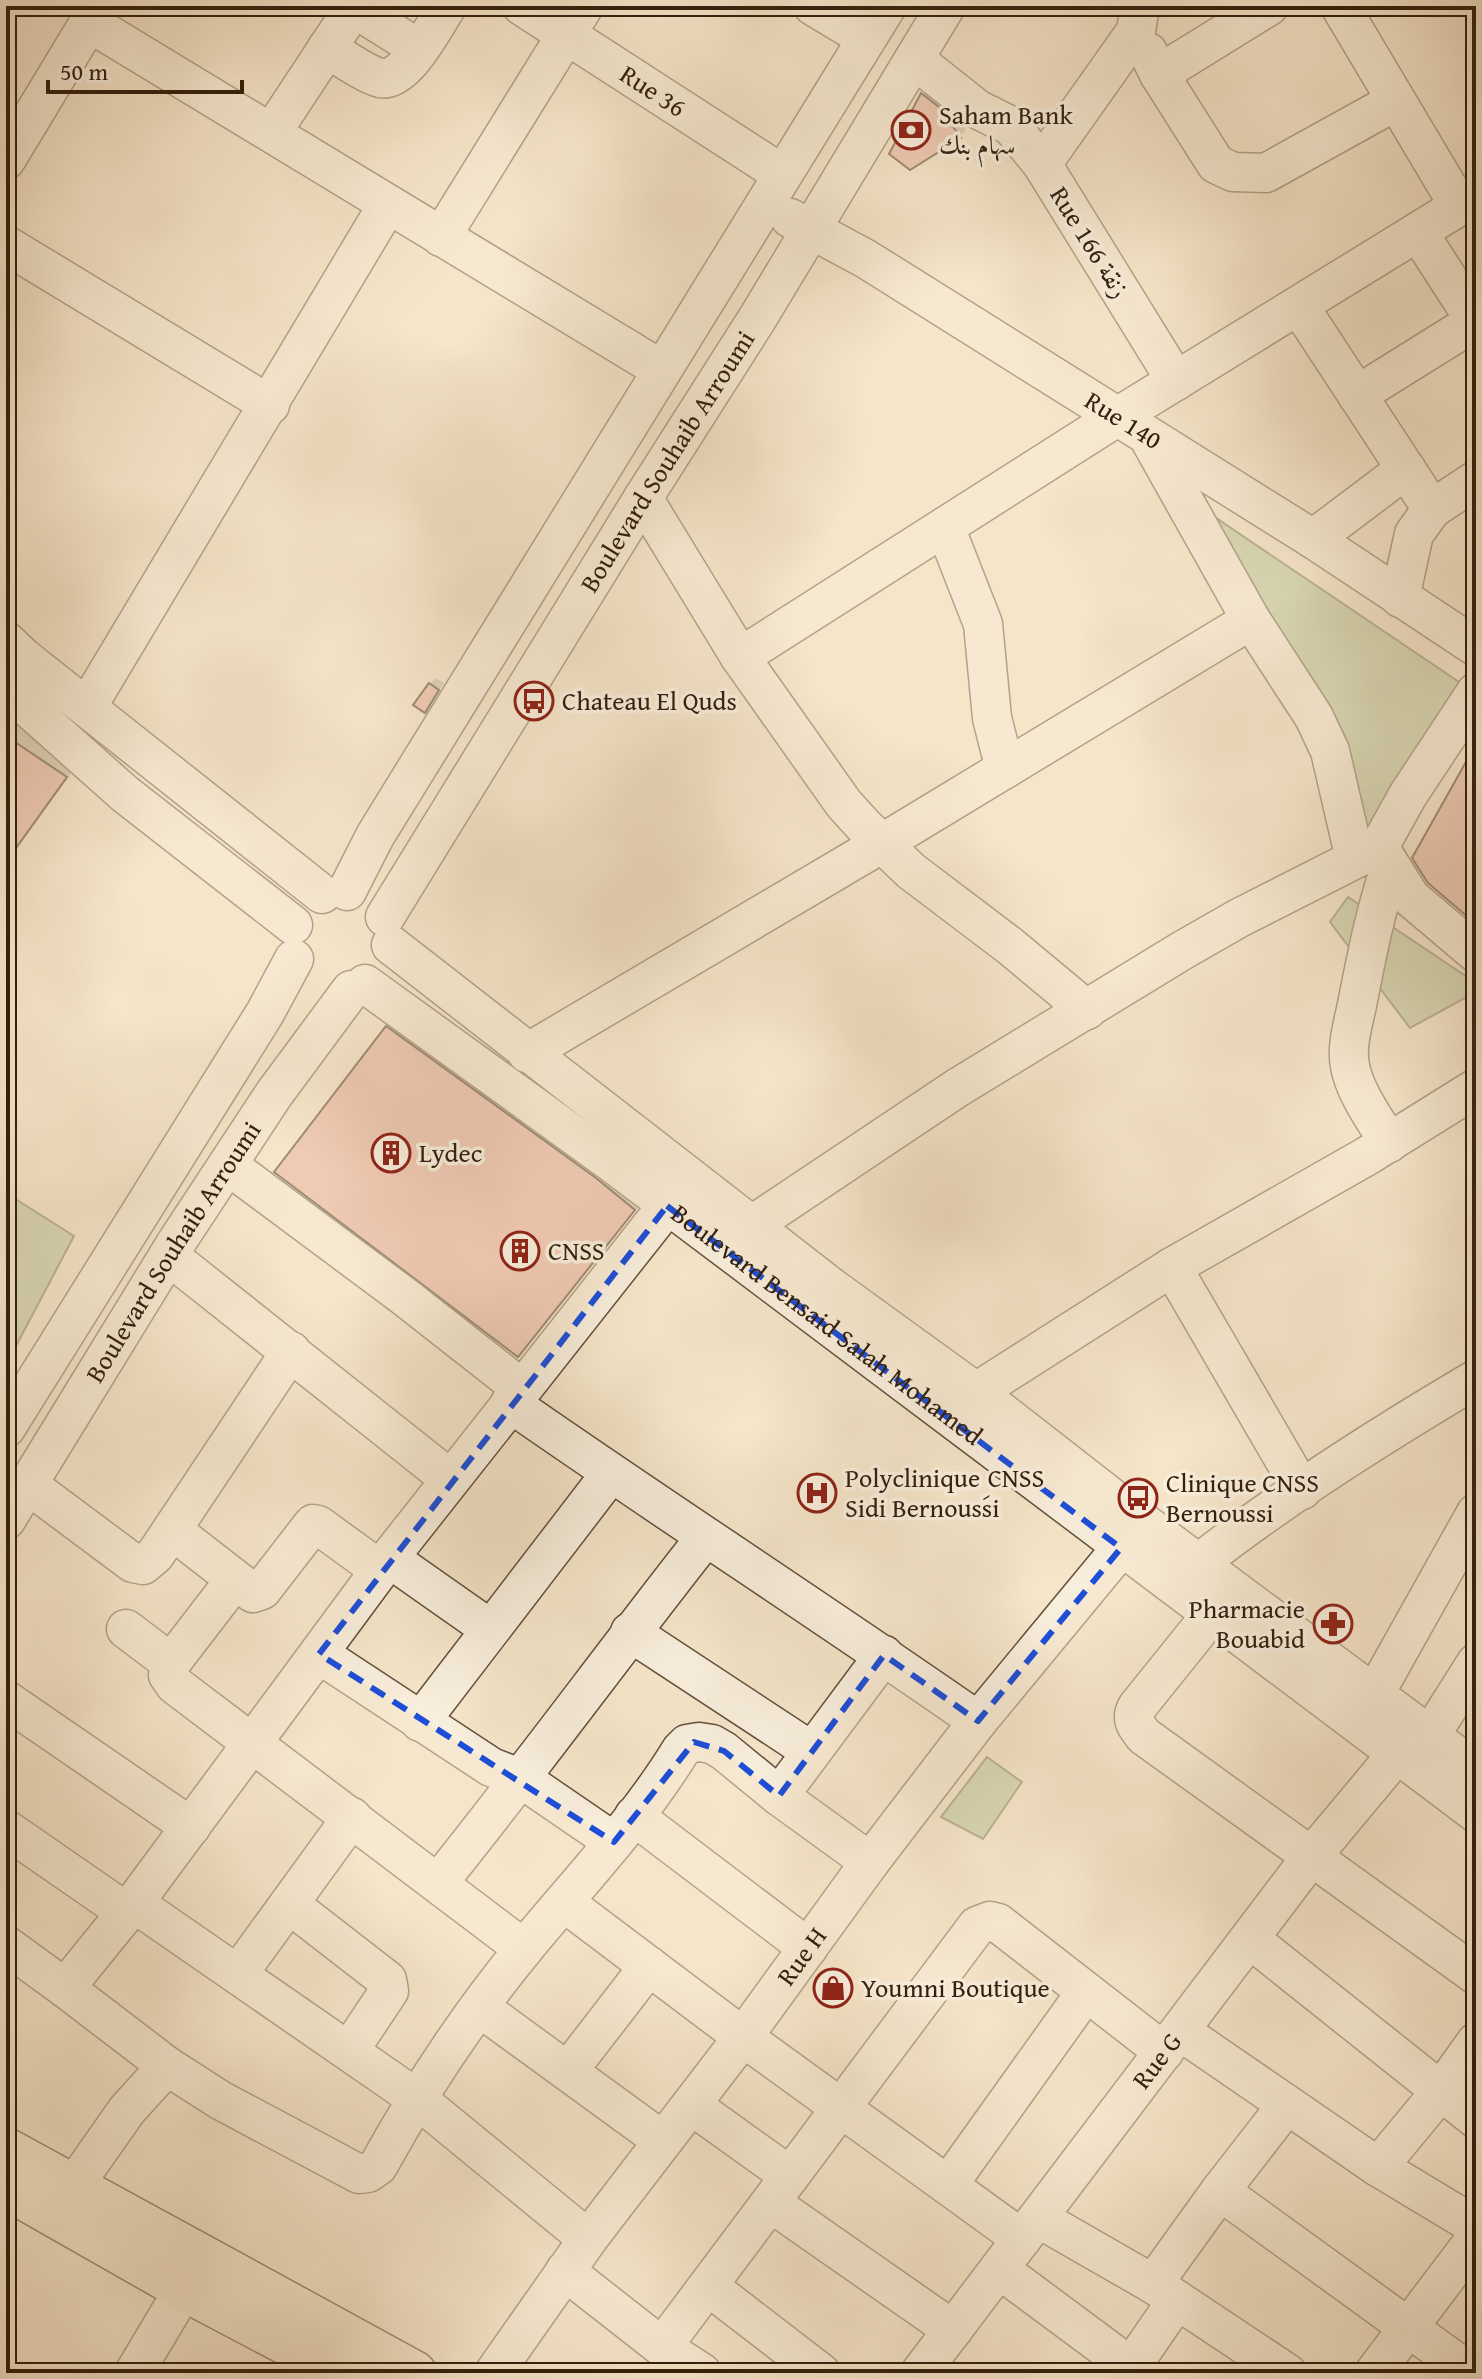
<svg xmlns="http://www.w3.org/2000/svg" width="1482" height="2379" font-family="'Gentium Book Plus',Amiri,serif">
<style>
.green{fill:#b5c69b;stroke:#747254;stroke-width:2}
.shadow{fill:#0003}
.building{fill:#e8ab9c;stroke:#331f0d;stroke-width:2}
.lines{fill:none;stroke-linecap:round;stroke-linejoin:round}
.minor-casing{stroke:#64503c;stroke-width:41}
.major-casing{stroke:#331f0d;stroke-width:47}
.minor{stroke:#f8eedc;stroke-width:38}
.major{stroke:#f5e5c9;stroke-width:44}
.marked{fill:none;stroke:#1d4ed8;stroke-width:6;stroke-dasharray:16 10;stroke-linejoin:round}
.labels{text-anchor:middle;stroke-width:7;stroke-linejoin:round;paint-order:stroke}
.street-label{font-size:26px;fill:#331f0d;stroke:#f8eedc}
.poi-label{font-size:26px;fill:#331f0d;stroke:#f8eedc;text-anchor:start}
</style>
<rect width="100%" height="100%" fill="#f5e5c9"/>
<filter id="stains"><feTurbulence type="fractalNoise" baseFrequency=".0025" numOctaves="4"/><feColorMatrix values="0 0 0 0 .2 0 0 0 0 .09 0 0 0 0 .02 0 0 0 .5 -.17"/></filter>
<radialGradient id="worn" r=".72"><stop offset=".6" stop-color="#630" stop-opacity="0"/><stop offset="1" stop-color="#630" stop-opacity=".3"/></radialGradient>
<g class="green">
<polygon points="1188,499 1462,684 1361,846"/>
<polygon points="1348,897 1476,983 1476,992 1410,1028 1330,922"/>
<polygon points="6,1193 74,1236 6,1365"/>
<polygon points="987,1757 1022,1782 983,1839 941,1817"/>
</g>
<g class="shadow">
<polygon points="929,88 945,101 966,130 960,136 892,153 923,94"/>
<polygon points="436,678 444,683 425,711 430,684"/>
<polygon points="6,714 78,764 6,864"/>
<polygon points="400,1015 647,1197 517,1355 387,1028"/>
</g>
<g class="building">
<polygon points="921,93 939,107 961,138 910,170 889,154"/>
<polygon points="429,683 439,690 425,713 413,705"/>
<polygon points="6,736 67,777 6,862"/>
<polygon points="1476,744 1476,924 1428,883 1412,858"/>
<polygon points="386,1026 596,1178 635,1210 518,1357 274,1172"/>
</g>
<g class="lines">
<g class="minor-casing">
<g id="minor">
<path id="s1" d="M522 6 782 174"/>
<polyline points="813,6 866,38"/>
<polyline points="1340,6 1459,206"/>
<polyline points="354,8 419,49"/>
<polyline points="88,22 662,370"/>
<path d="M327 48C343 58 360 71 377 77 403 88 435 25 447 6"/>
<polyline points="1148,52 1159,74 1269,6"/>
<polyline points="914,59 977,109 1011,126 1042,164 1176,381"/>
<polyline points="1159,74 1216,164 1233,172 1266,173 1396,101"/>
<polyline points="272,132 355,6"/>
<polyline points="6,160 99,6"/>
<polyline points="1042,164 1136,31 1140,6"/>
<path id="s2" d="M790 218 866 259 1313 539 1476 647"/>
<polyline points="1418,232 1476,322"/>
<polyline points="441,237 584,6"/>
<polyline points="6,245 270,405"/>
<polyline points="1299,306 1432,509"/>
<polyline points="1357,395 1474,322"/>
<polyline points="1151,442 1251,620 1314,717 1330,751 1355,859"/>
<polyline points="643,498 740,657 844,804 865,827 911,871 1010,946 1087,1010"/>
<polyline points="945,527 983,624 992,718 1005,769"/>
<polyline points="1313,539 1406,469"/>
<polyline points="1400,598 1414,534 1432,509 1476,480"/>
<polyline points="6,641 24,658 322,894"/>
<polyline points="740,657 1117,417 1476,196"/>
<polyline points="6,688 125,794 293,925"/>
<polyline points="1476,692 1408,795 1379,847 1411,898 1476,953"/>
<polyline points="87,707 388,204"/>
<polyline points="347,891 375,836 887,6"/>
<path id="s3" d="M385 917 643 498 757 319 946 6"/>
<polyline points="391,945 831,1287 976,1392 1144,1523 1476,1770"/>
<path id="s4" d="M365 984 611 1162 1476 1813"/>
<polyline points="527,1053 881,844 1251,620"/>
<path d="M1389 1143C1375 1119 1355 1093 1350 1066 1346 1047 1353 1024 1357 1005 1366 959 1375 912 1390 868"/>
<polyline points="229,1166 405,1297 521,1388"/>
<polyline points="752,1225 957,1088 1183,950 1239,918 1379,847"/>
<polyline points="169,1256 450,1479"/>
<polyline points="1172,1267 1302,1490"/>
<polyline points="976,1392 1172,1267 1367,1156 1476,1088"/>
<path d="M510 1403C665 1511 823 1613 978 1721"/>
<polyline points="6,1428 265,1013 294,959"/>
<polyline points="27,1484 133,1563 143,1565 155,1555 291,1351"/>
<path id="s5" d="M6 1520 176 1243 274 1094 351 990"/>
<polyline points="172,1530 253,1593 262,1590 313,1524 318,1525 380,1570"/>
<polyline points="389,1558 490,1629"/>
<path d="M1199 1563C1286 1495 1381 1435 1476 1379"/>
<polyline points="234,1581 171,1663 168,1675 175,1685 524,1949"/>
<path d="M1211 1615 1137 1707C1130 1719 1136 1726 1144 1736L1476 1975"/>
<polyline points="126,1629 171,1663"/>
<polyline points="630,1632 811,1751"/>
<polyline points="319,1654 491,1767 522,1779 614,1842"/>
<polyline points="1374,1695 1476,1513"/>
<polyline points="6,1700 191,1827"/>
<polyline points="420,1722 611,1473"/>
<polyline points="1430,1736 1476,1663"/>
<polyline points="779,1796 884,1655"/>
<polyline points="634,1816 808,1948"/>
<polyline points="6,1829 126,1912"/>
<path d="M438 1883C530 1769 615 1652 705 1538"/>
<polyline points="134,1903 416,2098 588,2239"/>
<polyline points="565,1903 743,2037 1022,2239"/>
<polyline points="289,1904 387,1980 389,1991 349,2051"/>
<polyline points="1250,1939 1476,2119"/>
<polyline points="6,1945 65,1988"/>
<polyline points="238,1974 352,1817"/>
<polyline points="479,2007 663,2141"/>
<polyline points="1180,2031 1378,2167 1476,2226"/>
<path d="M167 2066 220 2100 359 2174 368 2173 378 2166C420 2090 468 2017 523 1950 577 1884 637 1822 681 1750L687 1744 699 1742 712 1744 724 1751 779 1796 870 1862"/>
<polyline points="568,2071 649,1966"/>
<polyline points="691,2105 790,2176"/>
<polyline points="1286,2106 1220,2191 1471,2373"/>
<polyline points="1378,2167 1441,2091 1476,2042"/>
<polyline points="948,2185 1086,1992"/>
<polyline points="73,2187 127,2110 167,2066 65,1988 134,1903 389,1558 667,1206"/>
<polyline points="771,2203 953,2330"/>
<polyline points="1038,2218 1153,2284 1287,2373"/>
<polyline points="999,2269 1131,2367"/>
<polyline points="565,2271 662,2347 702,2373"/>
<polyline points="1153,2284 1220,2191"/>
<polyline points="708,2286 821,2373"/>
<polyline points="662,2347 977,1926 990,1921 998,1923 1164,2052"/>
<polyline points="134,2373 199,2264"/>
<path id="s6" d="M494 2373 588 2239 743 2037 870 1862 978 1721 1121 1548"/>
<path id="s7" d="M920 2373 1311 1857 1397 1754"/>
<polyline points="1127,2373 1177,2300"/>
<polyline points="1374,2373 1476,2238"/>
</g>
</g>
<g class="major-casing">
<g id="major">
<polyline points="6,2150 414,2373"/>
<polyline points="6,2187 185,2289 344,2373"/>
</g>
</g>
<use href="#minor" class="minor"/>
<use href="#major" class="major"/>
</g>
<path d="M0 0H1482V2379H0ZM667 1206 1121 1548 978 1721 884 1655 779 1796 724 1751 694 1742 614 1842 319 1654Z" fill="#f5e5c9" fill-opacity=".55" fill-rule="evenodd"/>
<path class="marked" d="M667 1206 1121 1548 978 1721 884 1655 779 1796 724 1751 694 1742 614 1842 319 1654Z"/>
<defs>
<g id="bank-ring" transform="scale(2)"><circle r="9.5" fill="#f8eedc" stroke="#8f2418" stroke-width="1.5"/><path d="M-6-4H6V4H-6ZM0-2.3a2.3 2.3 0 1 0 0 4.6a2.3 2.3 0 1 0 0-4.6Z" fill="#8f2418"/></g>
<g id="bus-ring" transform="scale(2)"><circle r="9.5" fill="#f8eedc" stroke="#8f2418" stroke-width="1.5"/><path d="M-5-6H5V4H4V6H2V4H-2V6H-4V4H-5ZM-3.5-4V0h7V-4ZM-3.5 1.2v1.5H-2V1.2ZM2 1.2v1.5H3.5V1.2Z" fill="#8f2418"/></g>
<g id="building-ring" transform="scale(2)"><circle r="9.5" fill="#f8eedc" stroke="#8f2418" stroke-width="1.5"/><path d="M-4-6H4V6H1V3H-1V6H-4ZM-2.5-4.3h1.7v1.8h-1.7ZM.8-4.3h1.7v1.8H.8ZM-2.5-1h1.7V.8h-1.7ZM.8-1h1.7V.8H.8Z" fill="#8f2418"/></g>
<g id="hospital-ring" transform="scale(2)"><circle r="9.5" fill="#f8eedc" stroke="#8f2418" stroke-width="1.5"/><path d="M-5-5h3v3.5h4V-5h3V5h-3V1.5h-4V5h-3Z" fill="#8f2418"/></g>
<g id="pharmacy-ring" transform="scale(2)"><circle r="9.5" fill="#f8eedc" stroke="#8f2418" stroke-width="1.5"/><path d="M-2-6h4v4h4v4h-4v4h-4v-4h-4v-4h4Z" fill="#8f2418"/></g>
<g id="shop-ring" transform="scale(2)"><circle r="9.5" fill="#f8eedc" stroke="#8f2418" stroke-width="1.5"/><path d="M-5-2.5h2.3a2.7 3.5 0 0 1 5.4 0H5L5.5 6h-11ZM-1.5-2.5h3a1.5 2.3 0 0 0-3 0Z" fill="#8f2418"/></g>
</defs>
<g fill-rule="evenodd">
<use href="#bank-ring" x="911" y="130"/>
<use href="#bus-ring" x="534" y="701"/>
<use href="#building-ring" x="391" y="1153"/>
<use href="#building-ring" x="520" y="1251"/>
<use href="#hospital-ring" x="817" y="1493"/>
<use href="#bus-ring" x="1138" y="1498"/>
<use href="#pharmacy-ring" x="1333" y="1624"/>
<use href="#shop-ring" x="833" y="1988"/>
</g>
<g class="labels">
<g class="street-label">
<text dy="9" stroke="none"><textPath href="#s1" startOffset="156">Rue 36</textPath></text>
<text transform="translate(1090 242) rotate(58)" y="9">Rue 166 زنقة</text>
<text dy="9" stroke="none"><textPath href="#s2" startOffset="390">Rue 140</textPath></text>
<text dy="9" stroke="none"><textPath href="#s3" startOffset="536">Boulevard Souhaib Arroumi</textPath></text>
<text dy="9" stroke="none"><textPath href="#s5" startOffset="316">Boulevard Souhaib Arroumi</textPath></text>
<text dy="9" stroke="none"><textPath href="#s4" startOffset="574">Boulevard Bensaid Salah Mohamed</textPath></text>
<text dy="9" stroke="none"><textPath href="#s6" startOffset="518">Rue H</textPath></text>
<text dy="9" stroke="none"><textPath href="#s7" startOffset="392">Rue G</textPath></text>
</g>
<g class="poi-label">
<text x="939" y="124">Saham Bank<tspan x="939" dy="30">سهام بنك</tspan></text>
<text x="562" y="710">Chateau El Quds</text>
<text x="419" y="1162">Lydec</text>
<text x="548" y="1260">CNSS</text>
<text x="845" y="1487">Polyclinique ِCNSS<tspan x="845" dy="30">Sidi Bernoussi</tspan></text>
<text x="1166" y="1492">Clinique CNSS<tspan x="1166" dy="30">Bernoussi</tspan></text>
<text x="1305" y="1618" text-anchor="end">Pharmacie<tspan x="1305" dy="30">Bouabid</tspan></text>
<text x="861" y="1997">Youmni Boutique</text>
</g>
</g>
<rect width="1482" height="2379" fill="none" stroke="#f5e5c9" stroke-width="32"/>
<rect x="8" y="8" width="1466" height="2363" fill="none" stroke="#331f0d" stroke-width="4"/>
<rect x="16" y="16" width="1450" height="2347" fill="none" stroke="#331f0d" stroke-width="2"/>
<path d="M48 80v12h194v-12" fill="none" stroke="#331f0d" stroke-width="4"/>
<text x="60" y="80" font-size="24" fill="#331f0d" stroke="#f8eedc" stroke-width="6" paint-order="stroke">50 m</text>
<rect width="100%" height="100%" filter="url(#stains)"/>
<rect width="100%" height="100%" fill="url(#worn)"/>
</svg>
